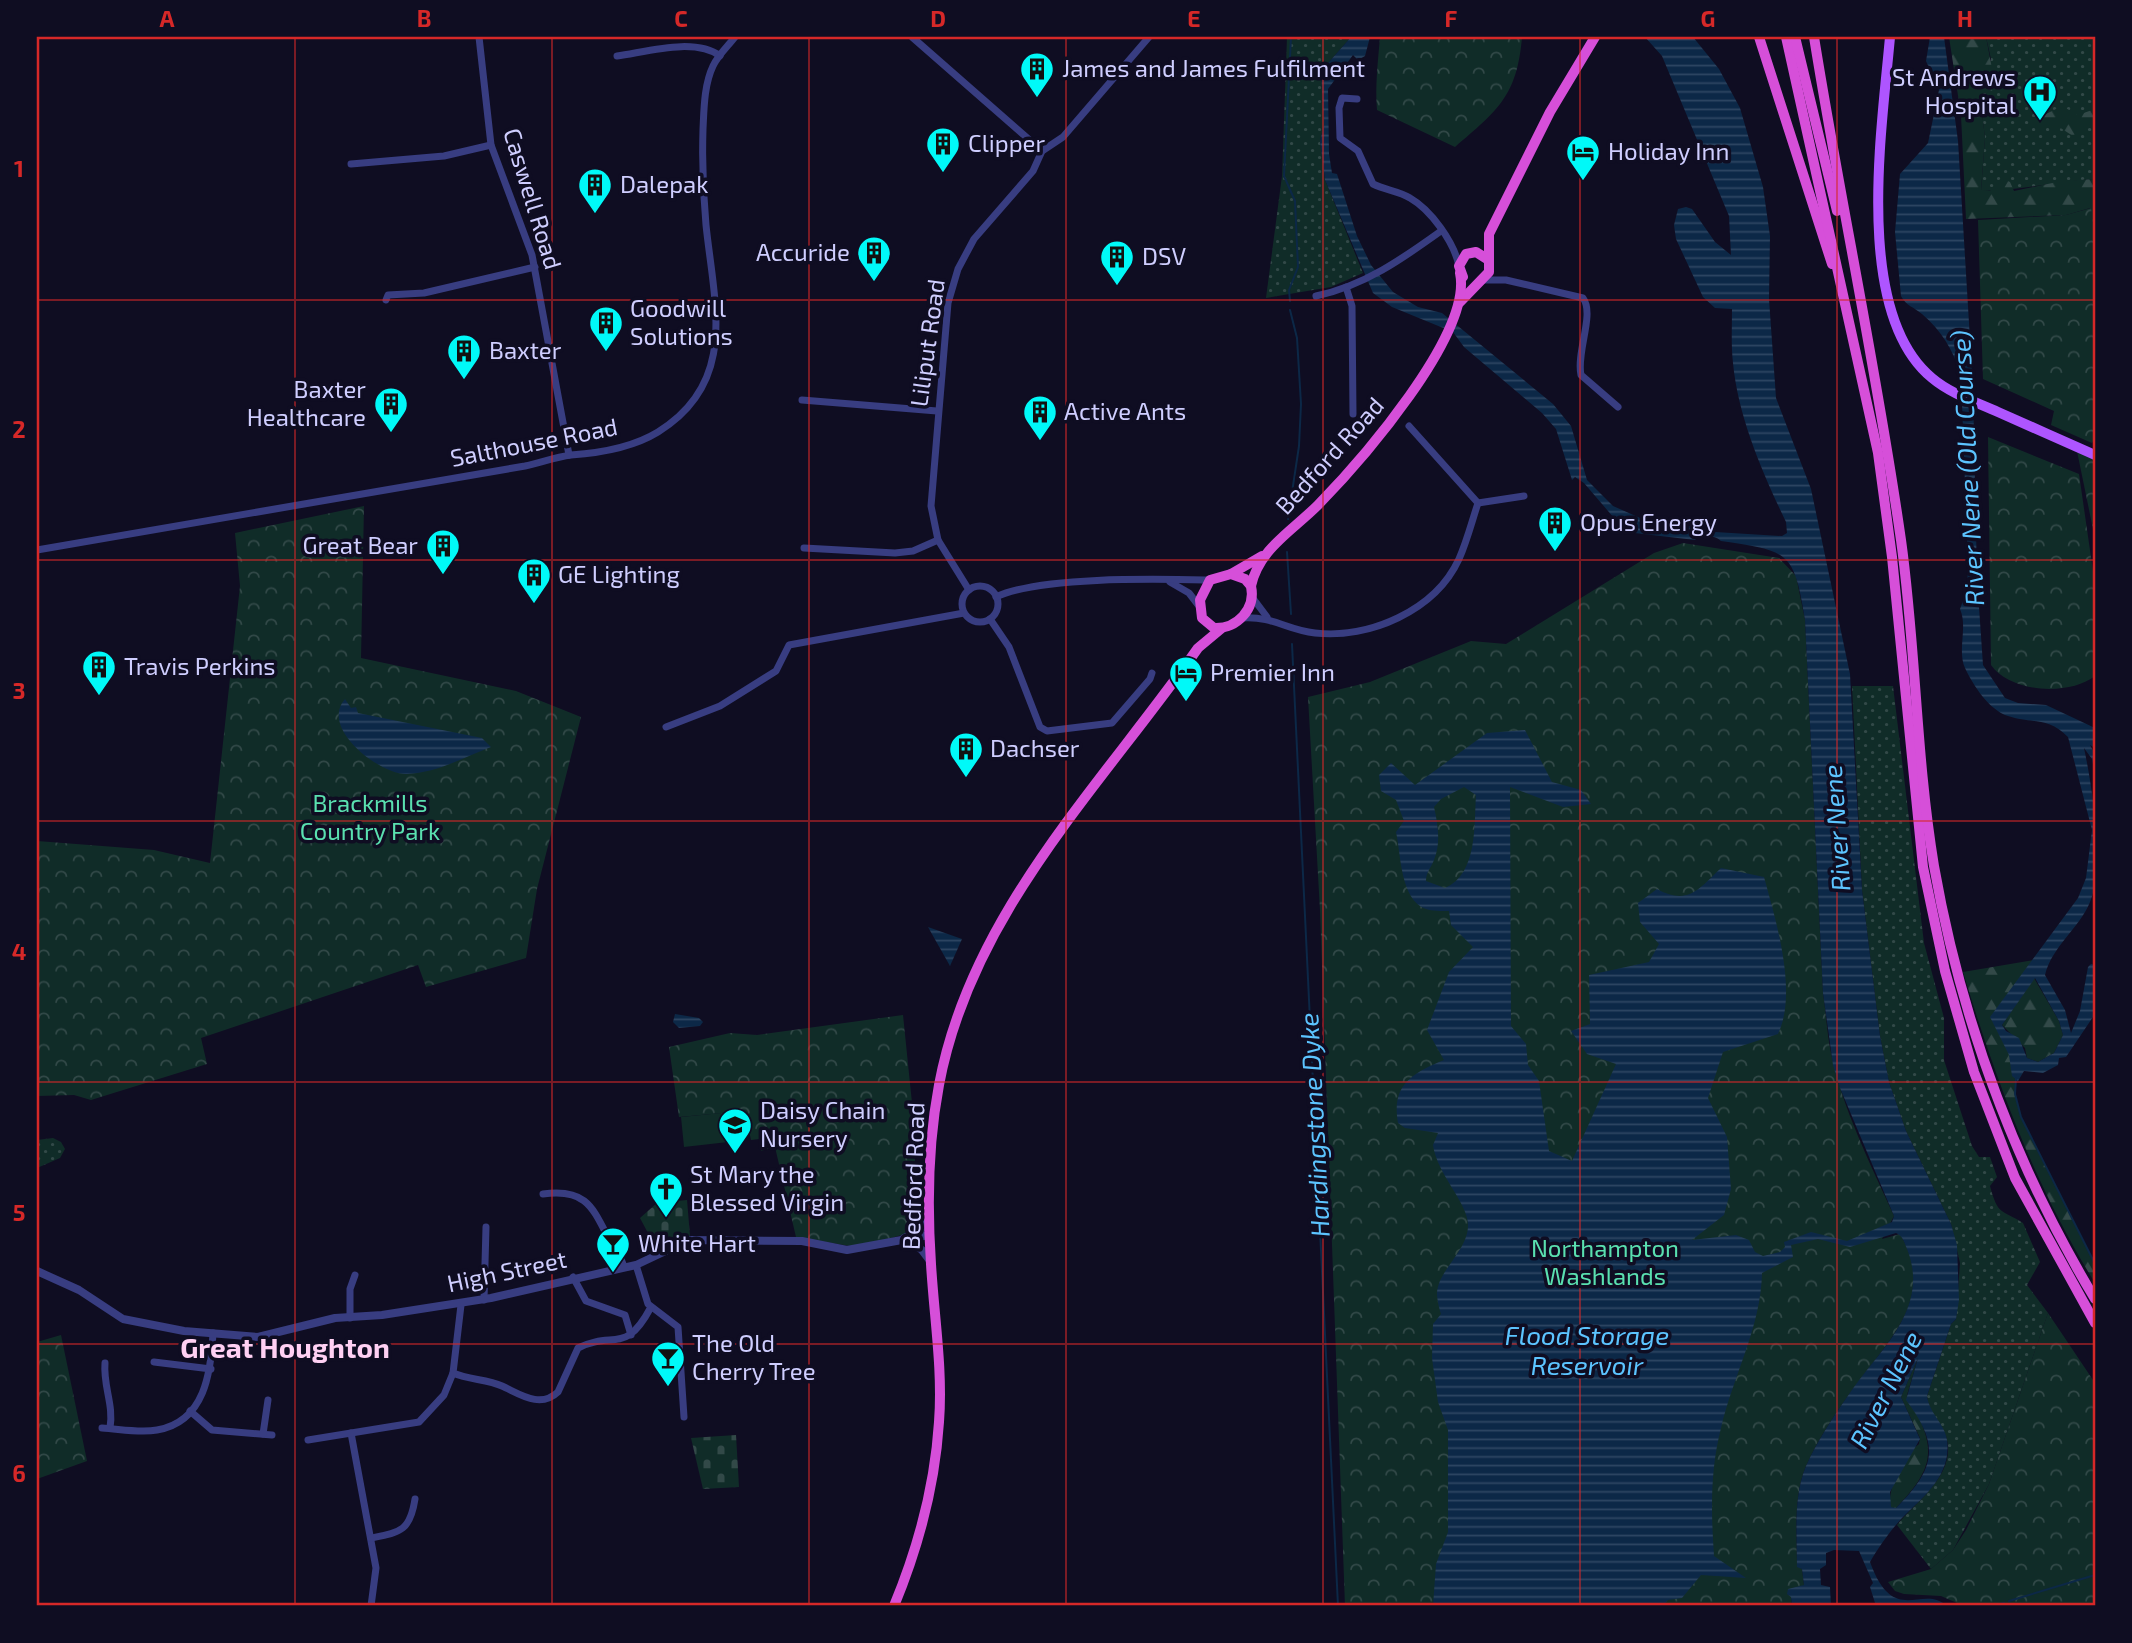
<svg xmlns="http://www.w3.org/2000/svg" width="2132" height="1643" font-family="'Exo 2',sans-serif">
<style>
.grass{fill:url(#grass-dots)}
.forest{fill:url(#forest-firs)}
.cemetery{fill:url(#cemetery-stones)}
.park{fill:url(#park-crowns)}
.pitch{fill:#102c28}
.water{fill:url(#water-rules);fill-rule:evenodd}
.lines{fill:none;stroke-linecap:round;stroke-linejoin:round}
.stream{stroke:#0c2847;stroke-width:2}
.minor{stroke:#383d81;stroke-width:7}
.tertiary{stroke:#383d81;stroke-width:8}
.primary{stroke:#ae55ff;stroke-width:10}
.trunk{stroke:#d64fd9;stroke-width:10}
.grid{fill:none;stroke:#d62828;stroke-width:2;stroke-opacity:0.55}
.labels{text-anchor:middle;stroke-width:7;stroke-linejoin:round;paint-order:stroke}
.poi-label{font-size:24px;fill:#cfceff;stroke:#0f0d22;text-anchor:start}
.street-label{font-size:24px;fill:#cfceff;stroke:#0f0d22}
.park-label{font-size:24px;fill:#5ae0b0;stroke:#0f0d22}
.water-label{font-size:26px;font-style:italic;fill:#5cc4ff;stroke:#0f0d22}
.quarter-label{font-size:28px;font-weight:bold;fill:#ffd0f3;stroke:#0f0d22}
.neatline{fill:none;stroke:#d62828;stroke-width:2.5}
.grid-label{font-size:23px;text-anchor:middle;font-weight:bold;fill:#d62828}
</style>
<defs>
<pattern id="grass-dots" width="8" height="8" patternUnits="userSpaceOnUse" patternTransform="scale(1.75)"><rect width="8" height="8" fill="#102c28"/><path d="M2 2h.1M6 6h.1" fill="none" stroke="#324948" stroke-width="1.8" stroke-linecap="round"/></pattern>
<pattern id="forest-firs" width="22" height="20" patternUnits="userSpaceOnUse" patternTransform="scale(1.75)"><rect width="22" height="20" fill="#102c28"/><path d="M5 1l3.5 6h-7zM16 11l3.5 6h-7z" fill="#324948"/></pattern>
<pattern id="cemetery-stones" width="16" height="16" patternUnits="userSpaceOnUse" patternTransform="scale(1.75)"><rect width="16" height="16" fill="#102c28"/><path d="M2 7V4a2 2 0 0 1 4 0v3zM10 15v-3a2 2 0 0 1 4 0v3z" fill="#324948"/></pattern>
<pattern id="park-crowns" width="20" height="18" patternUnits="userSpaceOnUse" patternTransform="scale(1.75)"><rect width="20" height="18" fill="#102c28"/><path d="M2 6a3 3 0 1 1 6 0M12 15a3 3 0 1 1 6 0" fill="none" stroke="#324948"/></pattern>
<pattern id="water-rules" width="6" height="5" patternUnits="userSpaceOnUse" patternTransform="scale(1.75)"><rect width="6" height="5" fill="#0c2847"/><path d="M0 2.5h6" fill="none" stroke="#2e4663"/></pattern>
</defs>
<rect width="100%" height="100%" fill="#0f0d22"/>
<g class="grass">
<polygon points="1287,37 1351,37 1321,71 1324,125 1320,141 1325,180 1363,273 1331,287 1266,298 1282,176"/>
<path d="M1986 37H2095V179C2056 181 2020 191 1981 191L1985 138 1980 96 1991 59Z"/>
<path d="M1852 686H1893L1924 943 1944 1018V1060L1972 1146 1979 1157H1990L1997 1177 1990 1186C1998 1216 2001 1209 2023 1223L2040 1262 2027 1285 2048 1313 1989 1484 1953 1550 1931 1569 1897 1525C1916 1501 1958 1474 1946 1436 1941 1422 1928 1411 1927 1396L1951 1324 1956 1319 1960 1263 1951 1224 1906 1131 1889 1082 1880 1036 1862 890Z"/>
<polygon points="53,1138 61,1142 65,1149 60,1158 37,1168 37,1140"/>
</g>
<g class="forest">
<polygon points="1949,37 1986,37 1996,90 1983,92 1980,96 1985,138 1981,190 1990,191 2001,178 2010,182 2014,191 2062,181 2095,179 2095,238 2090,208 2066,215 1966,219 1961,115"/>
<polygon points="2062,106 2078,115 2095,109 2095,121 2073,136 2059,127 2041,128 2037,124 2044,115"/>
<path d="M2034 960 1998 1016 2016 1078 2015 1094 2021 1117 2095 1264V1283C2035 1186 1996 1081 1963 972Z"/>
<polygon points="2034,978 2059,1021 2063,1035 2054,1053 2038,1062 2027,1058 2025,1048 2002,1025"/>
<path d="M1918 1358 1907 1395C1935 1445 1939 1464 1896 1508H1891C1885 1491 1905 1454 1919 1444L1920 1438 1901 1397Z"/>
</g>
<g class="cemetery">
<polygon points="687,1200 690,1236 680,1237 657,1250 640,1218 657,1203"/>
<polygon points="736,1435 739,1487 703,1489 691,1438"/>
</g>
<g class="park">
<path d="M1380 37H1522C1517 96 1498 110 1455 147L1377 110C1375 86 1378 61 1380 37Z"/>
<polygon points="2091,208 2095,238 2095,438 2092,443 2051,425 2054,411 1983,379 1978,220 2066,215"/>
<path d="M1988 437 2079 474 2095 585V676C2069 696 2011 693 1991 665Z"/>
<polygon points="2077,451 2095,460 2093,529"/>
<polygon points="364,506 361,658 516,691 581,717 537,889 526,958 426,987 418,965 201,1038 207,1064 91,1100 74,1095 37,1096 37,841 154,850 210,863 240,586 235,533"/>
<path d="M1683 543 1779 558 1796 576 1805 620 1823 993C1826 1013 1827 1034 1831 1053 1843 1110 1870 1163 1894 1216L1882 1239 1900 1234C1937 1297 1890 1338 1856 1385 1838 1409 1818 1439 1806 1466 1793 1497 1797 1534 1797 1566L1802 1569 1804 1585 1791 1597 1792 1606H1345L1320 910 1308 697 1370 682 1471 641 1506 644 1654 553Z"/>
<polygon points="903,1015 912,1103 917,1200 905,1234 874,1243 850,1246 796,1237 775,1147 761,1151 759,1139 751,1140 745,1111 679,1117 669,1047 730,1033 757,1035"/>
<polygon points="2048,1313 2095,1383 2095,1606 1964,1606 1941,1596 1904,1594 1895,1591 1888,1582 1931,1569 1953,1550 1966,1530 1989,1484"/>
<polygon points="61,1335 87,1461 37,1479 37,1342"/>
</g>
<polygon class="pitch" points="741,1111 746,1140 684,1147 681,1117"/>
<g class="water">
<path d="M1351 37H1370L1365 56 1358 60 1353 55 1328 89 1329 154 1332 173 1337 174 1357 236 1371 265 1393 292 1418 307 1442 313 1553 404 1571 426 1587 480 1613 506 1647 521 1696 527 1699 531 1782 536 1787 533 1786 522C1763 474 1738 417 1733 363 1731 345 1732 327 1732 309L1715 308 1703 297 1676 239 1674 225 1678 209 1686 207 1692 209 1715 242 1731 255 1729 216 1662 56 1645 37H1693L1719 69 1740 108 1763 187 1770 236 1769 299 1776 398 1811 489 1850 674 1862 890 1880 1036 1889 1082 1906 1131 1951 1224 1957 1245 1959 1300 1956 1319 1951 1324 1927 1396C1929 1413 1945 1424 1947 1440 1952 1475 1923 1497 1902 1518 1890 1531 1878 1548 1870 1562 1894 1628 1922 1583 1947 1606H1876L1870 1587 1873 1583 1859 1551 1834 1550 1826 1553V1565L1820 1569 1821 1585 1830 1587 1831 1606H1792L1791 1597 1787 1594 1788 1589 1804 1585 1802 1569 1797 1567C1797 1534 1793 1497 1806 1466 1818 1439 1837 1411 1854 1387 1883 1347 1930 1306 1907 1249 1904 1242 1903 1236 1896 1233L1850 1247 1818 1239 1791 1245 1793 1257 1762 1273C1761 1327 1733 1376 1721 1428 1710 1471 1711 1512 1714 1556L1746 1578 1701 1575 1682 1598 1668 1600 1663 1606H1433L1436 1564 1448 1532V1430L1438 1402 1432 1358 1433 1324 1441 1314C1439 1308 1437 1299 1437 1293 1438 1270 1469 1250 1468 1224 1467 1202 1437 1174 1433 1145L1438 1133 1405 1128 1398 1123C1391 1084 1413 1073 1444 1060L1427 1030 1449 972 1473 947 1451 925 1449 911C1441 911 1432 911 1426 909 1400 900 1401 854 1396 832L1404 821 1396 800 1381 791 1379 775 1391 763 1415 785 1487 733 1525 730 1552 782 1581 790 1591 804 1563 807 1510 787 1511 1026 1526 1044 1528 1065 1539 1081 1549 1151 1572 1161 1616 1064 1587 1054 1571 1031 1590 1024 1589 975 1649 962 1659 944 1640 922 1638 903 1657 889C1688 906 1699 889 1721 868L1764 877C1776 921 1798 992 1778 1034L1723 1052 1708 1098 1727 1137 1731 1189 1724 1215 1692 1240 1736 1235 1749 1240 1755 1252 1763 1256 1780 1252 1785 1247 1784 1242 1811 1232 1847 1241 1892 1222 1894 1216 1840 1088 1833 1065 1823 993 1805 620C1794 550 1788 551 1721 541 1715 535 1701 534 1695 540L1626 532 1584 483 1575 477 1572 480 1556 429 1542 413 1464 347 1453 332 1392 307 1373 293 1325 180 1320 141 1324 125 1321 71ZM1464 787 1476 795C1474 824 1478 874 1445 888L1426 881C1426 872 1431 868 1434 860 1441 843 1438 825 1434 807L1441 799ZM1918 1358 1906 1400C1940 1445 1936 1468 1896 1508L1891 1507 1890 1492 1920 1439 1901 1397Z"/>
<path d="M1930 37H1944L1958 141 1973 389 1977 578 1983 665 2005 698 2018 703 2046 705 2095 728V748L2090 745 2095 754V775L2092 759 2084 748C2092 785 2105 868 2090 902 2079 929 2052 946 2045 975L2065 1010 2071 1033 2080 1011 2088 967 2091 964 2095 965V1014L2066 1057 2059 1058 2058 1065 2043 1073 2024 1071 2018 1081 2012 1076 2009 1055 1990 1017 2078 898 2086 878 2092 830 2068 737C2048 716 2031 724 2008 716 1989 710 1973 685 1965 668 1957 650 1968 627 1960 609L1967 590 1968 565 1961 375C1953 350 1942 331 1922 314 1914 307 1906 306 1901 296L1895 232 1900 174 1928 143 1939 90 1926 61ZM2035 978 2059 1021 2063 1035 2054 1053 2038 1062 2027 1058 2019 1038 2006 1031 2002 1025Z"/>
<path d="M345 699 351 708 356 707 358 713 482 738 491 747C465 757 436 773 407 774 380 775 319 728 345 699Z"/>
<polygon points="928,927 962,939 950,966"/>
<polygon points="675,1014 699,1018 703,1022 700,1026 679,1028 673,1022"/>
</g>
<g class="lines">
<g class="stream">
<polyline points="1290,301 1289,290 1298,267 1295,201 1284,176 1291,37"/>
<polyline points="1288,519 1299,446 1301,404 1297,338 1290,310"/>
<polyline points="1287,552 1291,614"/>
<polyline points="1292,644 1338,1606"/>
<polyline points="2016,1078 2015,1094 2021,1117 2095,1264"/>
<polyline points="2009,1601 2095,1575"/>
<polyline points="1992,1606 2004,1603"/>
</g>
<g class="minor">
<polyline points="479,37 491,145 532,255 569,455"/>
<polyline points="912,37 1042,151"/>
<path d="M617 56C646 52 695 37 720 56"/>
<path d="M1357 99 1342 98 1339 108 1340 138 1358 151 1373 184C1385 190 1399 191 1410 198 1431 210 1454 242 1459 266"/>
<polyline points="351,164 444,156 491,145"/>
<path d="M1483 280H1506L1583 298C1595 314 1576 352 1581 375L1618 407"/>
<polyline points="1346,287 1352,306 1353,414"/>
<path d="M1316 296C1364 286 1402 259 1441 231"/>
<polyline points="386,300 388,295 424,293 535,267"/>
<polyline points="802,400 937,411"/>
<polyline points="1478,503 1524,496"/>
<polyline points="804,548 895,553 913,551 938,540"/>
<path d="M37 550 525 466C539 463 556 457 571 455 600 453 632 448 658 432 739 382 714 303 706 225 703 193 702 161 703 129 704 109 704 85 713 66 718 55 728 46 735 37"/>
<polyline points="1170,582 1189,593 1199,606"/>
<circle cx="980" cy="604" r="18"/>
<polyline points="969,590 938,540 931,506 948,303 958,269 974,239 1033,171 1042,151 1063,137 1149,37"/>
<path d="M996 597C1040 576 1159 579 1210 580"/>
<polyline points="1252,597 1267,617"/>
<path d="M1242 618C1274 616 1286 630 1315 633 1369 639 1435 611 1459 559 1467 541 1472 521 1478 503L1409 426"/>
<polyline points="990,619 1009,647 1040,727 1047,731 1112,723 1150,679 1152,673"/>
<polyline points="666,727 720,706 776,671 789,645 964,613"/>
<path d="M543 1194C588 1188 593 1209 611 1243 616 1253 621 1256 624 1267"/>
<polyline points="636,1265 648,1304 678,1327 684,1417"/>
<polyline points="573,1277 586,1301 625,1315 631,1335"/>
<polyline points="484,1300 486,1227"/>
<path d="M461 1305 453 1373C469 1380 487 1379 502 1386 520 1394 540 1409 558 1392L578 1348C614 1330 625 1356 651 1307"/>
<polyline points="350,1318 350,1289 355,1275"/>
<polyline points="154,1362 211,1369"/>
<path d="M105 1363C103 1386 114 1405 110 1428"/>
<polyline points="190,1411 212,1430 272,1435"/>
<path d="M102 1428C120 1429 139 1433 157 1430 205 1422 211 1372 213 1333"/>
<polyline points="351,1433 376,1568 371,1606"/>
<polyline points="263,1434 268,1400"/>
<polyline points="308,1440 419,1422 444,1395 453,1373"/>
<path d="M371 1538C401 1532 410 1531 415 1499"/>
</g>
<g class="tertiary">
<polyline points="929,1220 920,1230 904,1238 922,1250 931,1262"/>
<polyline points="37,1271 79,1290 123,1319 184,1331 258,1337 335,1318 382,1315 491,1298 636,1265 689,1240 802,1241 847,1250 929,1235"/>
</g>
<path class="primary" d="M1890 37C1882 129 1853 313 1932 378 1951 394 1976 402 1998 412 2030 426 2063 441 2095 455"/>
<g class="trunk">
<polyline points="1759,37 1832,264"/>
<polyline points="1786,37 1878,453 1892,557 1923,867 1945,971 1974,1072 2015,1178 2095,1323"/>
<polyline points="1795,37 1837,211"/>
<path d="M1814 37C1841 205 1877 371 1901 540 1916 648 1916 758 1934 866 1961 1019 2015 1166 2095 1299"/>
<polyline points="1463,277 1459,266 1466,254 1476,252 1487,259"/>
<polyline points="1460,302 1489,272 1489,234 1550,112 1595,37"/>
<path d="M1231 574 1245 579 1251 586C1256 609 1237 629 1214 628L1202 618 1200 600 1210 580Z"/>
<polyline points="1231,574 1262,556"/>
<path d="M1251 586C1259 549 1292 531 1318 505 1359 463 1473 334 1460 273"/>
<path d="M894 1606C918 1548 935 1485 939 1422 943 1370 934 1316 931 1264 927 1205 928 1143 939 1085 971 913 1101 786 1198 648L1222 628"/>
</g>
</g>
<path class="grid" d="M295 37V1606M552 37V1606M809 37V1606M1066 37V1606M1323 37V1606M1580 37V1606M1837 37V1606M37 300H2095M37 560H2095M37 821H2095M37 1082H2095M37 1344H2095"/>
<defs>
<g id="building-pin" transform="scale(1.75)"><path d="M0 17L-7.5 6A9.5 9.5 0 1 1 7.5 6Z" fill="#00f9f8" stroke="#0f0d22"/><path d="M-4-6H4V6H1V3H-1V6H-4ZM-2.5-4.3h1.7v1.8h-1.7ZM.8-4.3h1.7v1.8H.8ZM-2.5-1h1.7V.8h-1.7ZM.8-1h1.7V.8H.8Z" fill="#111"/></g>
<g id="hospital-pin" transform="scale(1.75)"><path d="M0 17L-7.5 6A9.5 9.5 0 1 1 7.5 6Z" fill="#00f9f8" stroke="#0f0d22"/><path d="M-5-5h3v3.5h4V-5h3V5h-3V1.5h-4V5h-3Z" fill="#111"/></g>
<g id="hotel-pin" transform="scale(1.75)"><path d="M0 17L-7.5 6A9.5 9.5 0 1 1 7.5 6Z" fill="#00f9f8" stroke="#0f0d22"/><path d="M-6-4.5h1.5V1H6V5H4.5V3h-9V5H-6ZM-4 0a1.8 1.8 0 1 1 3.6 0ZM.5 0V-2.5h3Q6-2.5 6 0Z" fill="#111"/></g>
<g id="school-pin" transform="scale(1.75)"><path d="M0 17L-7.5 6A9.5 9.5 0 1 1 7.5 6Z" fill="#00f9f8" stroke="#0f0d22"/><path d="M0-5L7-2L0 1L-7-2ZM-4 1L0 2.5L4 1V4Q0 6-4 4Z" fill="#111"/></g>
<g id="church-pin" transform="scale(1.75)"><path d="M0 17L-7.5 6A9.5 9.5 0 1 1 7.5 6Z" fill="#00f9f8" stroke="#0f0d22"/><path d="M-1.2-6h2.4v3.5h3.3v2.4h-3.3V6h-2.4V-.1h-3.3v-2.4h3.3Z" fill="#111"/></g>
<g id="bar-pin" transform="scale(1.75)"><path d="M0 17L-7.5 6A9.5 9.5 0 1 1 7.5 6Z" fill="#00f9f8" stroke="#0f0d22"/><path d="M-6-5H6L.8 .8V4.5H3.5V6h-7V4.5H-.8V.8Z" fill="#111"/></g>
</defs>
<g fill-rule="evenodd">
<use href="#building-pin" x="1037" y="69"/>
<use href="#hospital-pin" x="2040" y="92"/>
<use href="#building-pin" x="943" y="144"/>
<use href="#hotel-pin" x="1583" y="152"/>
<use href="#building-pin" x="595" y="185"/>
<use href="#building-pin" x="874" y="253"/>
<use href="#building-pin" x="1117" y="257"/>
<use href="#building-pin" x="606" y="323"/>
<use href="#building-pin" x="464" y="351"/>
<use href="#building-pin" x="391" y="404"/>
<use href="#building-pin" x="1040" y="412"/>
<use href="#building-pin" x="1555" y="523"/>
<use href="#building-pin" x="443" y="546"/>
<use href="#building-pin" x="534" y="575"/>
<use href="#building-pin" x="99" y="667"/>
<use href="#hotel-pin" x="1186" y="673"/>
<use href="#building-pin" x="966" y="749"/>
<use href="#school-pin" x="735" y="1125"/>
<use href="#church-pin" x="666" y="1189"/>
<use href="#bar-pin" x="613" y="1244"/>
<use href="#bar-pin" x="668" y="1358"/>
</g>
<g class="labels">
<g class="poi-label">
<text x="1062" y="77">James and James Fulfilment</text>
<text x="2016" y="86" text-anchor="end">St Andrews<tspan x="2016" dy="28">Hospital</tspan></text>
<text x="968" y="152">Clipper</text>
<text x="1608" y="160">Holiday Inn</text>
<text x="620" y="193">Dalepak</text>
<text x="850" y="261" text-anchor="end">Accuride</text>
<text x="1142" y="265">DSV</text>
<text x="630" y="317">Goodwill<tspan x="630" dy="28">Solutions</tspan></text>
<text x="489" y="359">Baxter</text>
<text x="366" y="398" text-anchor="end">Baxter<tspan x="366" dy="28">Healthcare</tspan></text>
<text x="1064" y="420">Active Ants</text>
<text x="1580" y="531">Opus Energy</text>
<text x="418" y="554" text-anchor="end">Great Bear</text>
<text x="558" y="583">GE Lighting</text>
<text x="124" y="675">Travis Perkins</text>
<text x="1210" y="681">Premier Inn</text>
<text x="990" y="757">Dachser</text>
<text x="760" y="1119">Daisy Chain<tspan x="760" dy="28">Nursery</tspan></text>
<text x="690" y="1183">St Mary the<tspan x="690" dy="28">Blessed Virgin</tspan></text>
<text x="638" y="1252">White Hart</text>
<text x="692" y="1352">The Old<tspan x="692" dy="28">Cherry Tree</tspan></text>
</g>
<g class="street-label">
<text transform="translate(532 199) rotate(73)" y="8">Caswell Road</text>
<text transform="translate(928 343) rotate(-82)" y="8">Liliput Road</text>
<text transform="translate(534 443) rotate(-11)" y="8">Salthouse Road</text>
<text transform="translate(1330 456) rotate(-48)" y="8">Bedford Road</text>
<text transform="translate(914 1176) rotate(-88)" y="8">Bedford Road</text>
<text transform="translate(507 1272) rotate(-12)" y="8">High Street</text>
</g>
<g class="park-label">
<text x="370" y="812">Brackmills<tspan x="370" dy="28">Country Park</tspan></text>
<text x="1605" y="1257">Northampton<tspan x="1605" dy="28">Washlands</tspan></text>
</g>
<g class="water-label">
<text transform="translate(1968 468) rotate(-93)" y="9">River Nene (Old Course)</text>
<text transform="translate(1837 828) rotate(-94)" y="9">River Nene</text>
<text transform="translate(1315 1125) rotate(-93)" y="9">Hardingstone Dyke</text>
<text x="1587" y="1345">Flood Storage<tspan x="1587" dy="30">Reservoir</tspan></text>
<text transform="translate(1886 1390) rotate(-63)" y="9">River Nene</text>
</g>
<g class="quarter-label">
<text x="285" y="1358">Great Houghton</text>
</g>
</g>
<rect width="2132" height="1643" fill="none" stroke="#0f0d22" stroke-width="77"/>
<rect x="38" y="38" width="2056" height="1566" class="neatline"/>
<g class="grid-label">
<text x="167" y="27">A</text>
<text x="424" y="27">B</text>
<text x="681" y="27">C</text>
<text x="938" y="27">D</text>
<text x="1194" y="27">E</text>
<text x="1451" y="27">F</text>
<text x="1708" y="27">G</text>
<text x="1965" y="27">H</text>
<text x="19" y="177">1</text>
<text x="19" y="438">2</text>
<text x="19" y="699">3</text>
<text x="19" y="960">4</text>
<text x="19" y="1221">5</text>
<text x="19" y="1482">6</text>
</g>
</svg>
